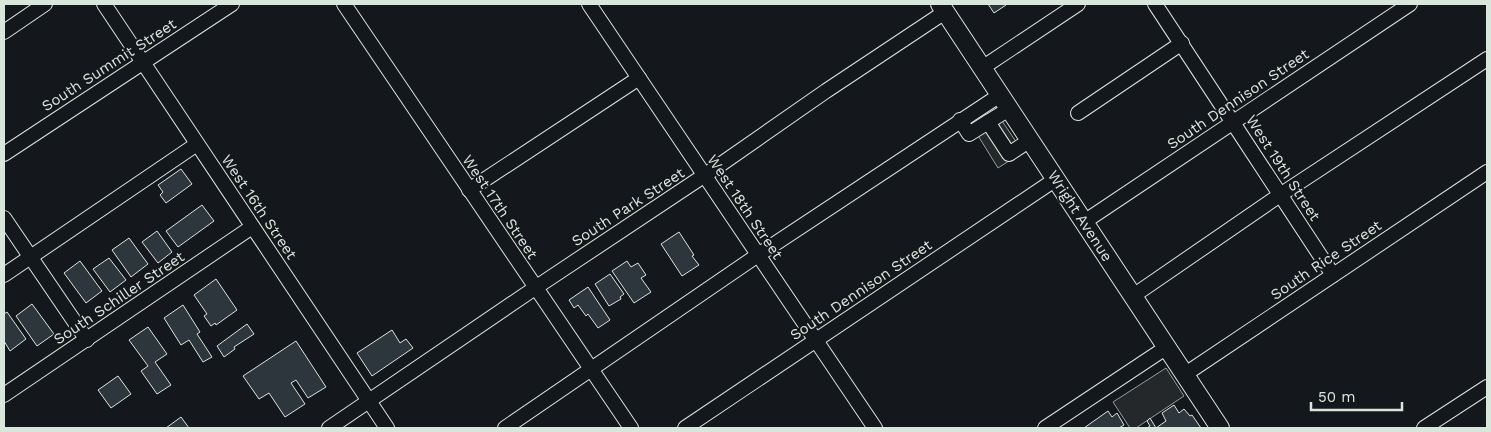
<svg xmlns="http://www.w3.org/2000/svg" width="1491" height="432" font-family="'Work Sans',sans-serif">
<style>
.parking{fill:#24282b;stroke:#939e99}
.building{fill:#2c363c;stroke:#d8e6dc}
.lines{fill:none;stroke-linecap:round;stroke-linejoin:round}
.minor-casing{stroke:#d8e6dc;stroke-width:16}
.major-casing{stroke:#d8e6dc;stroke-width:20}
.minor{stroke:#14181c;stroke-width:14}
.major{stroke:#14181c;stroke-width:18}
.labels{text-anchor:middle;stroke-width:4;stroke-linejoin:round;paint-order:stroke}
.street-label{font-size:15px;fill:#d8e6dc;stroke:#14181c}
</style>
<rect width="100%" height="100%" fill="#14181c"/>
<g class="parking">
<polygon points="1000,118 1023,152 998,168 977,134"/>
<polygon points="1166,368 1184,396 1136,428 1130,428 1113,402"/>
</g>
<g class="building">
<polygon points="988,4 1005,4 1006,5 994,13"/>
<polygon points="181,169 192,184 166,203 160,195 163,192 158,185"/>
<polygon points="202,205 214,221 178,247 166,231"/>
<polygon points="157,231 172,252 158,263 142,242"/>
<polygon points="679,232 694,255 692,256 699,265 682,276 661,244"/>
<polygon points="129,238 148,264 131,277 112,250"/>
<polygon points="109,258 126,280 110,292 93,269"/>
<polygon points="80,261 102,291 86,303 64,273"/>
<polygon points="627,261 631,267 638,263 646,275 641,278 651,292 634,303 612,271"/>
<polygon points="610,274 624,294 620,297 621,299 609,306 595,284"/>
<polygon points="216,279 237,310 216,325 215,323 211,326 204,316 207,314 194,295"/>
<polygon points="588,287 610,320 598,328 588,314 586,316 578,305 574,308 569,300"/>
<polygon points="32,304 54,334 37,346 16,316"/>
<polygon points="183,305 200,332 197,334 212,357 203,362 189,340 181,345 164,318"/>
<polygon points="7,312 26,339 10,351 4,341 4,314"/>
<polygon points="247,324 254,334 234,347 235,349 224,357 217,346"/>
<polygon points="148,327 167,354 155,362 171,385 157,394 141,371 148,366 129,340"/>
<polygon points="392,330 400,343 406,339 413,348 372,376 357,353"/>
<polygon points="296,341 326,387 308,398 296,380 291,383 305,404 285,417 269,393 259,399 243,376"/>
<polygon points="118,376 131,394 111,408 98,390"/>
<polygon points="1174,405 1179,413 1184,409 1190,416 1192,415 1201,428 1147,428 1150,426 1147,421 1150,418 1156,428 1166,421 1162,413"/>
<polygon points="1108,411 1112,417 1117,413 1124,425 1119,428 1084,428"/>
<polygon points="181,417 189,428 166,428"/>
</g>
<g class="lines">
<g class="minor-casing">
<g id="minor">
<polyline points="104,4 387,428"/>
<polyline points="344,4 631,428"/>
<polyline points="589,4 875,428"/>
<path d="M1155 4C1215 94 1273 185 1333 275"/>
<polyline points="4,32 45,4"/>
<polyline points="982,68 1078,4"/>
<polyline points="1009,109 988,122 1009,154 1030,140"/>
<polyline points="1078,113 1182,43"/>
<polyline points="960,120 969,134 988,122"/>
<polyline points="4,154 232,4"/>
<polyline points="469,190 639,78"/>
<polyline points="4,218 87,340"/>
<polyline points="1084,222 1410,4"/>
<polyline points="4,275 197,144"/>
<polyline points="1133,296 1280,195 1487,59"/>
<polyline points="1184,375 1487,172"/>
<polyline points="4,395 252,227"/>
<polyline points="329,428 535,288 714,169 826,91 945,12"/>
<polyline points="505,428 758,255 1000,95"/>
<polyline points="685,428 1056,179"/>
<polyline points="1045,428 1167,347"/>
<polyline points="1424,428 1487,387"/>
</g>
</g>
<g class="major-casing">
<polyline id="major" points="940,4 1220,428"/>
</g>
<use href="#minor" class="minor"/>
<use href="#major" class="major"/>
</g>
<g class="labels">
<g class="street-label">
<text transform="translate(109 65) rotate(-33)" y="5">South Summit Street</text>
<text transform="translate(1238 99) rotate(-34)" y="5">South Dennison Street</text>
<text transform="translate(1283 168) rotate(57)" y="5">West 19th Street</text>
<text transform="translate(259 207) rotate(56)" y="5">West 16th Street</text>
<text transform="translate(500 207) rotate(56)" y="5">West 17th Street</text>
<text transform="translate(628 207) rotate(-33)" y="5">South Park Street</text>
<text transform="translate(745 207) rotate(56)" y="5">West 18th Street</text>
<text transform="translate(1080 216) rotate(57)" y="5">Wright Avenue</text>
<text transform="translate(1326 260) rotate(-34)" y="5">South Rice Street</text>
<text transform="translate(861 290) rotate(-34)" y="5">South Dennison Street</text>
<text transform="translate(119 298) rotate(-34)" y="5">South Schiller Street</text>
</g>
</g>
<rect width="1491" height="432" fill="none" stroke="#d8e6dc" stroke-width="10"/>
<path d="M1311 402v8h91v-8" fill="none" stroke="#d8e6dc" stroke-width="2.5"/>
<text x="1318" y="402" font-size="15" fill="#d8e6dc" stroke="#14181c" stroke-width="4" paint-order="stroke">50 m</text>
</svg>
